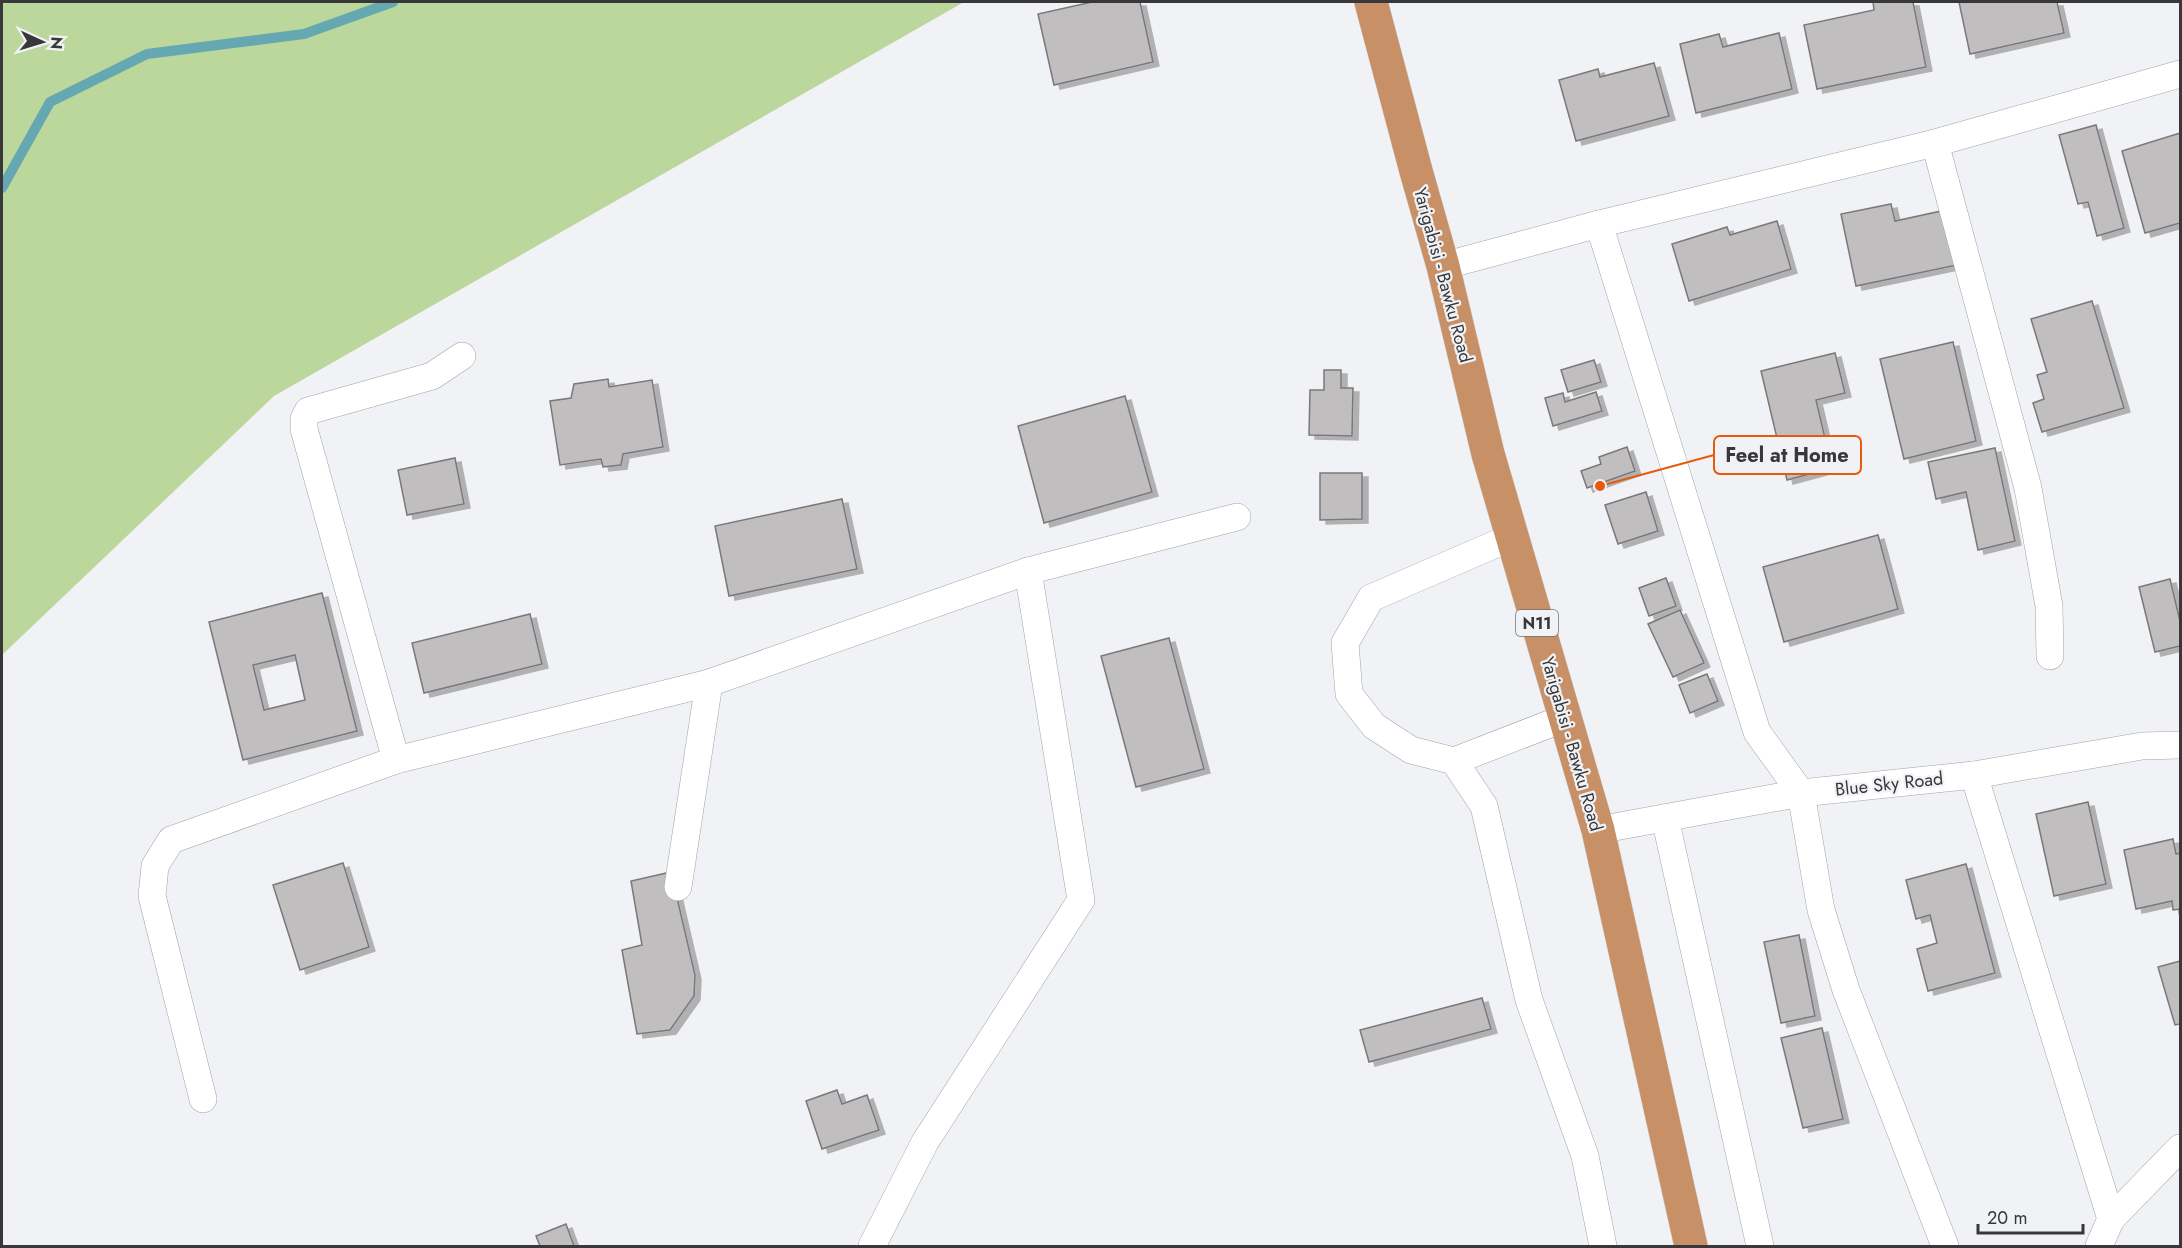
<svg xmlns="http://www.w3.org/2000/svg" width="2182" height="1248" font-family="Jost,sans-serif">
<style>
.green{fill:#bbd79b}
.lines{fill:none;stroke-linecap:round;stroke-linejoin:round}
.stream{stroke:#65a8b2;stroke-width:10}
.building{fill:#c1bebf;stroke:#7b7879;stroke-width:1.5;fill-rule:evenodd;filter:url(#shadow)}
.minor-casing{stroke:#a2a3a6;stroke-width:28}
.trunk-casing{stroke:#cfcfd0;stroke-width:34}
.minor{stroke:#fff;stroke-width:27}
.trunk{stroke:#c89066;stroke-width:33}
.labels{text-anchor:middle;stroke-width:4.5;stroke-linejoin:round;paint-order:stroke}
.shield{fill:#f1f2f5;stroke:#707072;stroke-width:1.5}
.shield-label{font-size:16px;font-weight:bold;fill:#38383a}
.street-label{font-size:18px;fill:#38383a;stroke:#f1f2f5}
.leader{fill:none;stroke:#e8590c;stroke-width:2}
.callout-dot{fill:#e8590c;stroke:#f1f2f5;stroke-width:2}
.callout{fill:#f1f2f5;stroke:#e8590c;stroke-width:2}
.callout-label{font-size:20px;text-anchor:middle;font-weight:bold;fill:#38383a}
</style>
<defs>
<filter id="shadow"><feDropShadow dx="6" dy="4" stdDeviation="0" flood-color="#0004"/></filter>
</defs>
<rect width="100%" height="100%" fill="#f1f2f5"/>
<polygon class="green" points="2,2 964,2 274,396 2,655"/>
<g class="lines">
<polyline class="stream" points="2,188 50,102 147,54 304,34 393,2"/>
</g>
<g class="building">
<polygon points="1092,2 1140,2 1153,62 1054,85 1038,14"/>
<polygon points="1873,2 1913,2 1926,67 1817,89 1804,25 1874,10"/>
<polygon points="1959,2 2057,2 2064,33 1970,54"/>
<polygon points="1779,33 1792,89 1696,113 1680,44 1719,34 1723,47"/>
<polygon points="1654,63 1669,116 1576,141 1559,80 1598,69 1600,77"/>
<polygon points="2096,125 2124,228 2097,236 2088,202 2078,204 2059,135"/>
<polygon points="2180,133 2180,223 2145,233 2122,151"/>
<polygon points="1891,204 1895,221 1946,210 1957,265 1856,286 1841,214"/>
<polygon points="1777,221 1791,269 1689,301 1672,244 1727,227 1730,235"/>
<polygon points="2092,301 2124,408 2042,432 2033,403 2044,399 2037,375 2047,372 2031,319"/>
<polygon points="1953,342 1976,441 1904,459 1880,359"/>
<polygon points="1835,353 1845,393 1816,400 1832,468 1787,480 1761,371"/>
<polygon points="1594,360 1601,382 1568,392 1561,370"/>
<polygon points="1324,370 1341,370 1341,388 1353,388 1352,436 1309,435 1310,390 1324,390"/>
<polygon points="608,379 609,387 652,380 663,447 623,454 621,465 603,467 601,459 560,465 550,401 571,398 574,384"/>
<polygon points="1596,392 1602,411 1553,426 1545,398 1563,393 1565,402"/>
<polygon points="1125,396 1152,492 1044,523 1018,426"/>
<polygon points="1627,447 1635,471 1587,488 1581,471 1601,464 1599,457"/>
<polygon points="1995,448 2015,541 1978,550 1966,492 1936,499 1928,462"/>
<polygon points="455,458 464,504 407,515 398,470"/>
<polygon points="1320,473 1362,473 1362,519 1320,520"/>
<polygon points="1646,492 1658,531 1618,544 1605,505"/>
<polygon points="842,499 857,569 729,596 715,526"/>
<polygon points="1878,535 1898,609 1784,642 1763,567"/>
<polygon points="1666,578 1676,606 1649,616 1639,588"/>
<polygon points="2170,579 2180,621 2180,646 2155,652 2139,587"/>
<path d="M322 593 357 731 243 760 209 622ZM295 655 305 700 264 710 253 665Z"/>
<polygon points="1680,610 1704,663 1673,677 1648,624"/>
<polygon points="530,614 542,664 424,693 412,643"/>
<polygon points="1169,638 1204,769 1136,787 1101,656"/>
<polygon points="1707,674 1718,701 1690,713 1679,685"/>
<polygon points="2088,802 2106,884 2054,896 2036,814"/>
<polygon points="2173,839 2176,854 2180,853 2180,909 2173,910 2172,901 2136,909 2124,850"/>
<polygon points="343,863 369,947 300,970 273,885"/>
<polygon points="1966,864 1995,973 1928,991 1917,949 1937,943 1930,915 1916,919 1906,880"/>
<polygon points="671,872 695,975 694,996 670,1030 637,1034 622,950 642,945 631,881"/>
<polygon points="1799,935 1815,1016 1781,1023 1764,942"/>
<polygon points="2180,961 2180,1024 2175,1025 2158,967"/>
<polygon points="1482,998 1491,1029 1369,1062 1360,1030"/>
<polygon points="1822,1028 1843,1119 1803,1128 1781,1038"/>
<polygon points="837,1090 842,1104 867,1095 879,1130 822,1149 806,1101"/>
<polygon points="566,1224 574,1246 540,1246 536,1236"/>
</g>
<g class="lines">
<g class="minor-casing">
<g id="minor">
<polyline points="1935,143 2028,488 2049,606 2050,656"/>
<polyline points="1599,224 1757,732 1801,793 1821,910 1846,990 1945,1246"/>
<polyline points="1443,266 1599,224 1935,143 2180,74"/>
<polyline points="1512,537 1371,598 1345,643 1349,694 1374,726 1411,750 1454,761 1484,806 1529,1000 1585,1156 1603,1246"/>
<polyline points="396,760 304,429 304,419 308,411 432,376 462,356"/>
<polyline points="1454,761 1565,718"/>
<polyline points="1974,775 2111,1219"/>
<polyline points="1665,818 1760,1246"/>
<polyline points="1598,830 1801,793 1974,775 2142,746 2180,745"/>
<polyline points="678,887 709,683"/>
<polyline points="203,1099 152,896 155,866 171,840 396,760 709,683 1028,571 1237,517"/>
<polyline points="872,1246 925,1142 1081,900 1028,571"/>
<polyline points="2099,1246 2111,1219 2180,1148"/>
</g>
</g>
<g class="trunk-casing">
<polyline id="trunk" points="1371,2 1416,171 1443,266 1488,454 1598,830 1691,1246"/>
</g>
<use href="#minor" class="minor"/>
<use href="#trunk" class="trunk"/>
</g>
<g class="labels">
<rect class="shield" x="1516" y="610" width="42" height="26" rx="4.5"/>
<g class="shield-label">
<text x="1537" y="629">N11</text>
</g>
<g class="street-label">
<text transform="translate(1443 275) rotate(75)" y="6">Yarigabisi - Bawku Road</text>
<text transform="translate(1572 744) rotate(74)" y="6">Yarigabisi - Bawku Road</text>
<text transform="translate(1889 784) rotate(-6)" y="6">Blue Sky Road</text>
</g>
</g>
<path class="leader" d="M1600 486L1714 455"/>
<circle class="callout-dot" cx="1600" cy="486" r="6"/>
<rect class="callout" x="1714" y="436" width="147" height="38" rx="6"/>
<g class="callout-label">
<text x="1787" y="462">Feel at Home</text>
</g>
<rect width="2182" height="1248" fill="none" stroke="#38383a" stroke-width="6"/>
<g transform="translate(42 42) rotate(94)" stroke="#f1f2f5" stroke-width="4.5" paint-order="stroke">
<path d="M0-4.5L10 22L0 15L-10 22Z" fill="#38383a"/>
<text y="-9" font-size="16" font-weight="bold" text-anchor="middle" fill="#38383a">N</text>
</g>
<path d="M1978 1224v9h105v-9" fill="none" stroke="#38383a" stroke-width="3"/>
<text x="1987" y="1224" font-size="18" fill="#38383a" stroke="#f1f2f5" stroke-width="4.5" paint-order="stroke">20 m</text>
</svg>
